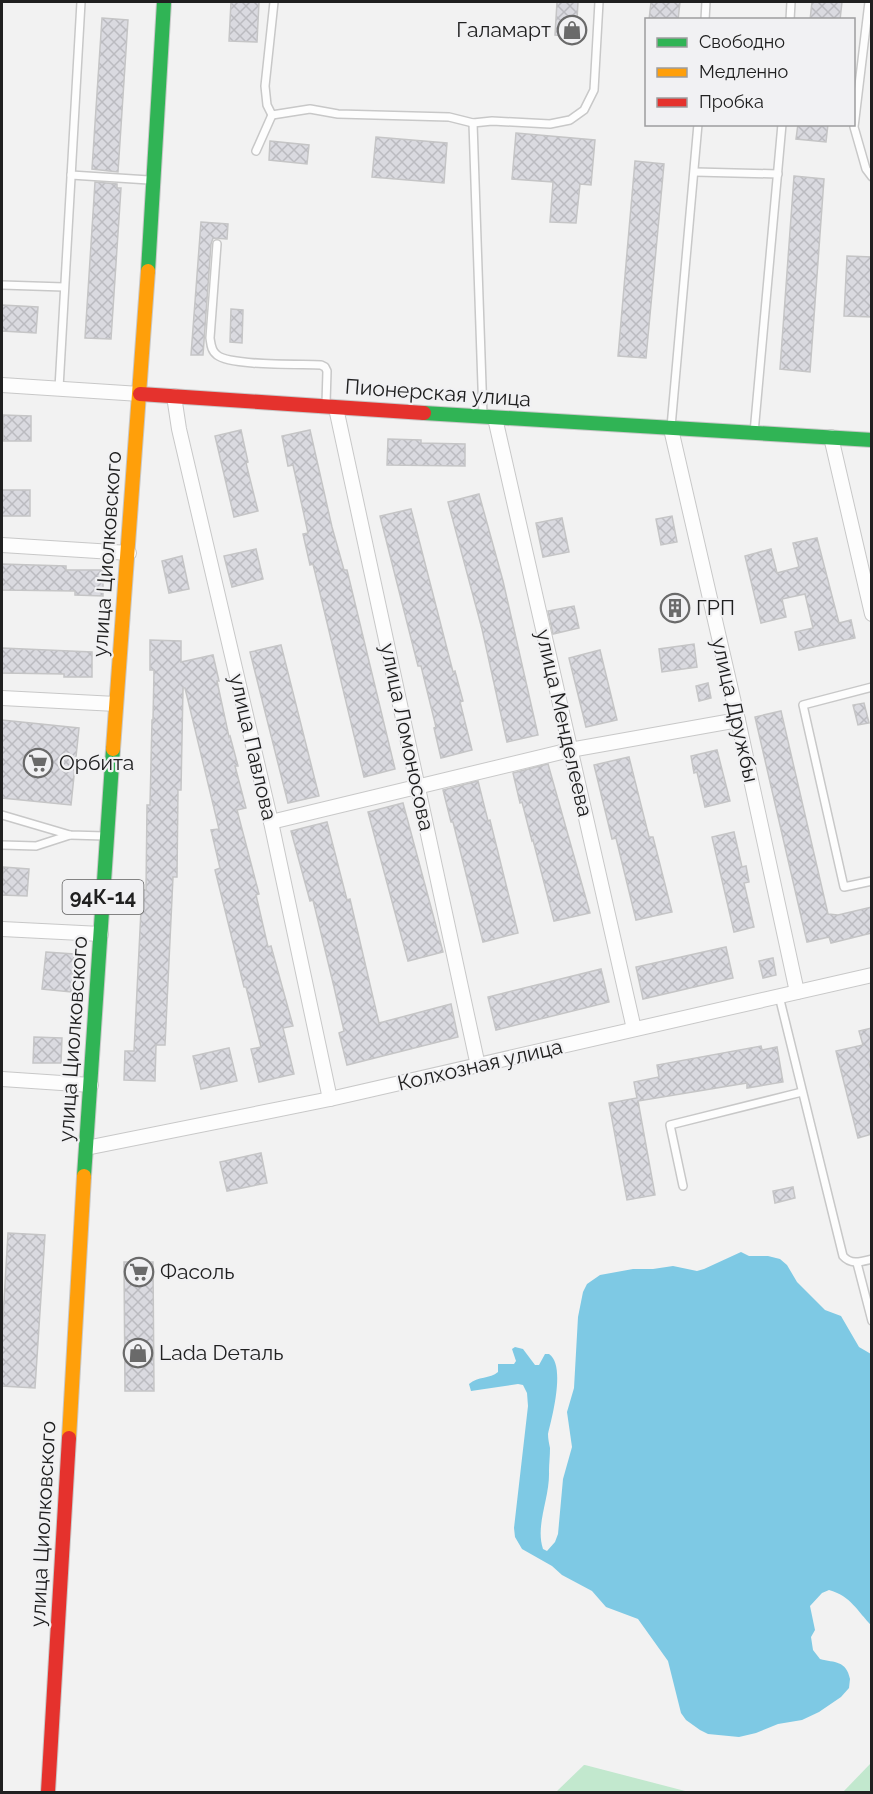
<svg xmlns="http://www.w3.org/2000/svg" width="873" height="1794" font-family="Raleway,sans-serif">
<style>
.grass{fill:#c2e8ce}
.water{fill:#7ec9e4}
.building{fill:url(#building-cross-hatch);stroke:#c5c5c6;stroke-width:1.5}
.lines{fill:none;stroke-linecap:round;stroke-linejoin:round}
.lane-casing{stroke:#c8c8c8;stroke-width:10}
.street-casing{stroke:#c8c8c8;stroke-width:16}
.fast-casing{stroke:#c8c8c8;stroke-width:16}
.slow-casing{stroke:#c8c8c8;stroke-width:16}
.jam-casing{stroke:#c8c8c8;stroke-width:16}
.lane{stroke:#fdfdfd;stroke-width:7}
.street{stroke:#fdfdfd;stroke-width:14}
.fast{stroke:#30b455;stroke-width:14}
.slow{stroke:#ff9f0a;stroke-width:14}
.jam{stroke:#e5322d;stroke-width:14}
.labels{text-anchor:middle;stroke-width:4.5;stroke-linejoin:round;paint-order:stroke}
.shield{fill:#f1f1f3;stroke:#5f5f5f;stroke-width:1.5}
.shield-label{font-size:20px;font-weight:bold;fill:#202020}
.poi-label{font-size:21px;fill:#202020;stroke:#f1f1f3;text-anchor:start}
.street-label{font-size:21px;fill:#202020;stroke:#f1f1f3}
</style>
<defs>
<pattern id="building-cross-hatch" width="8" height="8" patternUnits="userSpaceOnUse" patternTransform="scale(1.5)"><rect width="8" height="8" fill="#dadae0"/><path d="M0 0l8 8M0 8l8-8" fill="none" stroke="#bbbbc0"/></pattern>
</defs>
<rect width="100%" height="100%" fill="#f2f2f2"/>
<g class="grass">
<polygon points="871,1763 871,1792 843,1792"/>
<polygon points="584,1765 585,1765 689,1792 556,1792"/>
</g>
<path class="water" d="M741 1252 749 1256H768L780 1259 787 1265 797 1282 825 1310 841 1316 859 1347 871 1354 872 1626C857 1611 851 1596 829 1590L822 1593 810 1606 815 1630 811 1637 813 1650 820 1659C835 1663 846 1660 850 1679L849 1688 841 1697 819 1712 802 1720 778 1724 756 1733 739 1737 708 1734 700 1730 686 1720 681 1713 668 1661 638 1619 606 1607 592 1591 562 1575 552 1566 522 1549 515 1537 514 1528 528 1406 527 1393 523 1385 518 1384 471 1391 469 1384C478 1376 490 1379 498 1372V1364H514L516 1361 512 1349 515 1347 523 1349 535 1365H539L545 1354H549C566 1365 552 1417 548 1434 548 1439 549 1443 550 1448 550 1456 549 1464 549 1471 550 1498 535 1525 543 1549L547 1551 555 1542 558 1534 563 1479 572 1447 567 1412 574 1388 578 1317 583 1292 587 1284 600 1275 633 1269H653L673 1266 697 1271 704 1269Z"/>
<g class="building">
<polygon points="231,2 259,2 257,42 229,41"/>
<polygon points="557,2 578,2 576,37 555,35"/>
<polygon points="651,2 680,2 678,20 649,20"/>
<polygon points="812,2 842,2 840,20 810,20"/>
<polygon points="102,18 128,20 118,172 92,169"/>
<polygon points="798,124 828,124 826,142 796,139"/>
<polygon points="516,133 595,140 591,185 580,184 576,223 550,222 553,182 512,179"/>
<polygon points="376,137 447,143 444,183 372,177"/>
<polygon points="270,141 309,145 307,164 269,160"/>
<polygon points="635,161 664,164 646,358 618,356"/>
<polygon points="794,176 824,179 810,372 780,369"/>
<polygon points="95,182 117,184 117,188 121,188 111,339 85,338"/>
<polygon points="201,222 228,224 227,239 213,238 211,244 203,355 191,355"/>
<polygon points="847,256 872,257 872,317 844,316"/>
<polygon points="2,305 38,307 36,333 2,331"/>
<polygon points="231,309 243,310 242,343 230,342"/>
<polygon points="3,415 31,416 31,441 3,441"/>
<polygon points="241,430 248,462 246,463 258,511 234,517 215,436"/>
<polygon points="310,430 332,527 344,570 347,570 395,769 364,777 313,564 310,565 303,534 308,533 293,465 288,466 282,436"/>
<polygon points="388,439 421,440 421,443 465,444 465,466 387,465"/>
<rect x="2" y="490" width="28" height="26"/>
<polygon points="479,494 503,581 538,735 507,742 482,629 448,502"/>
<polygon points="411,509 453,672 455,671 463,701 460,702 472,750 441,758 434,728 436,727 421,666 418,666 380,516"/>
<polygon points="672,516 677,542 661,545 656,519"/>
<polygon points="562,518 569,552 543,557 536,523"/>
<polygon points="817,538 839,623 851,620 855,638 799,650 795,632 813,628 805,594 782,599 786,617 761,623 745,556 771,549 777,573 799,567 793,543"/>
<polygon points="256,549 263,579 232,587 224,556"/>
<polygon points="182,556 189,589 169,593 162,561"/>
<polygon points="2,564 66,566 66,570 103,570 103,596 75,595 75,591 2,590"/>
<polygon points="681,598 685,615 669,618 665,602"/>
<polygon points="574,606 579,628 553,634 548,611"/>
<polygon points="150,640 181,641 181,662 213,655 219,681 217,681 229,737 230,736 238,766 235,766 246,808 237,810 259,894 256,895 268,947 271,946 293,1026 283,1028 294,1074 259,1082 251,1049 261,1047 246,987 244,987 215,870 220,868 211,830 219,829 185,688 183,688 181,790 178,790 177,877 173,877 165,1045 156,1045 155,1081 124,1080 125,1051 134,1051 142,890 146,890 147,805 150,805 152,720 153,720 154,670 150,670"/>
<polygon points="694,644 697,667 662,672 659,649"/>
<polygon points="281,645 319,796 288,803 250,652"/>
<polygon points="2,648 92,652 92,677 64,677 64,674 2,673"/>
<polygon points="600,650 617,720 586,727 569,658"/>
<polygon points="708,683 711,698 699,701 696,686"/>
<polygon points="864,703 869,723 858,725 853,705"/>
<polygon points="781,711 828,914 838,915 872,907 872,933 831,943 829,937 807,942 755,717"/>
<polygon points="2,720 79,728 71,805 2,798"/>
<polygon points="717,750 730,801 705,807 697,772 694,773 691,756"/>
<polygon points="629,757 649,837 653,837 672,912 636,920 616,838 612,839 594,765"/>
<polygon points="548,764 590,913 554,921 533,840 532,841 522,802 520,803 513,773"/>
<polygon points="478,781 488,821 490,820 518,933 483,942 453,822 451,822 443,790"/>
<polygon points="403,803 443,952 408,961 368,812"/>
<polygon points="327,822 347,900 350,899 379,1023 451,1004 458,1037 347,1065 339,1033 344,1031 334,987 313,900 310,901 291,831"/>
<polygon points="734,832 742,867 746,866 749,882 744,883 754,927 734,932 712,837"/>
<polygon points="3,867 29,869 27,896 2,895"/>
<polygon points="726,947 733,978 643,999 636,967"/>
<polygon points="46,952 74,954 71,992 42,989"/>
<polygon points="773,958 776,975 763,978 759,961"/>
<polygon points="601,969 609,1002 496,1030 488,997"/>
<polygon points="872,1028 872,1063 869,1063 872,1073 872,1134 858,1138 836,1051 863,1045 859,1031"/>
<polygon points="34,1037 62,1038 61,1063 33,1063"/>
<polygon points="761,1046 762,1050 777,1047 783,1082 747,1088 747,1083 638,1101 655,1195 627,1200 609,1103 637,1098 634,1082 659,1077 657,1065"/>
<polygon points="229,1048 237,1081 201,1089 193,1056"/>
<polygon points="261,1153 267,1183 227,1191 220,1162"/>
<polygon points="793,1187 795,1198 775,1203 773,1191"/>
<polygon points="8,1233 45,1235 35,1388 2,1386 2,1335"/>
<polygon points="124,1262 153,1262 154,1391 125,1391"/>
</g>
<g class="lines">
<g class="lane-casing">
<g id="lane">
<polyline points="274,2 265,86 267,105 272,115 310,109 338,114 449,117 473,123 492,121 550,124 570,120 584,110 594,90 599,2"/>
<polyline points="869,2 854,127 866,169 872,177"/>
<polyline points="705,20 706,2"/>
<polyline points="790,20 791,2"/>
<polyline points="473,123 483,415"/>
<polyline points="256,151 272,115"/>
<polyline points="695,172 778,174"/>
<polyline points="71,175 149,180"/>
<path d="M217 244 210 338C211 344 211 351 217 355 230 366 300 364 321 365L325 367 327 371 326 404"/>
<polyline points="2,285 64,287"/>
<polyline points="59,388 81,2"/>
<polyline points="671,427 698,124"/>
<polyline points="754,433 782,124"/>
<polyline points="872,687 803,705 844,887 872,881"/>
<polyline points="2,815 70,835 105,836"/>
<polyline points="2,845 36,846 70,835"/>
<path d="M779 996 843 1256C851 1265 860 1262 872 1259"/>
<polyline points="683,1186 670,1125 802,1092"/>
<polyline points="857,1263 872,1321"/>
</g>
</g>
<g class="street-casing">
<g id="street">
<polyline points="2,385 140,394"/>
<polyline points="174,396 179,429 271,822 330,1099"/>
<polyline points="336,408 478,1066"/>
<polyline points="495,418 634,1029"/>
<polyline points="671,429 738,720 797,992"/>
<polyline points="831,437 872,614"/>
<polyline points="2,545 129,553"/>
<polyline points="2,698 116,704"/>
<polyline points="271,822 570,750 738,720"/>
<polyline points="2,929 101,934"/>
<polyline points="2,1079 91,1085"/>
<polyline points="86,1148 330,1099 872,975"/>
</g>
</g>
<g class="fast-casing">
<g id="fast">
<polyline points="148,271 164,2"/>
<polyline points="424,413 872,440"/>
<polyline points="84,1176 113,749"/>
</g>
</g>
<g class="slow-casing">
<g id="slow">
<polyline points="113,749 148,271"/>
<polyline points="69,1438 84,1176"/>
</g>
</g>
<g class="jam-casing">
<g id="jam">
<polyline points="140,394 424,413"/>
<polyline points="48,1792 69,1438"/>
</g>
</g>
<use href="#lane" class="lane"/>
<use href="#street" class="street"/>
<use href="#fast" class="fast"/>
<use href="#slow" class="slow"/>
<use href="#jam" class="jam"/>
</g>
<defs>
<g id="shop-ring" transform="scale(1.5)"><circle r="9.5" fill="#f1f1f3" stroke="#6a6a6a" stroke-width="1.5"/><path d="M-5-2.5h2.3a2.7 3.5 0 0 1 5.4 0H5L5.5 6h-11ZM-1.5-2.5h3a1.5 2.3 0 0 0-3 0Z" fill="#6a6a6a"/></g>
<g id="building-ring" transform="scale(1.5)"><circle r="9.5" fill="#f1f1f3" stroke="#6a6a6a" stroke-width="1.5"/><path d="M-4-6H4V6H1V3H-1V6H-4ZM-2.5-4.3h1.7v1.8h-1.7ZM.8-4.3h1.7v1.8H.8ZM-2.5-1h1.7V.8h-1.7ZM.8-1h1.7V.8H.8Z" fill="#6a6a6a"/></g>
<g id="supermarket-ring" transform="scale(1.5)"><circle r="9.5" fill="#f1f1f3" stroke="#6a6a6a" stroke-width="1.5"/><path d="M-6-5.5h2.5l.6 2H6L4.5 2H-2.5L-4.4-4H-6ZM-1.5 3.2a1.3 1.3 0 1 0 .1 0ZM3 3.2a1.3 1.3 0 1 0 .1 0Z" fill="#6a6a6a"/></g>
</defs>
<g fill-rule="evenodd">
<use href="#shop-ring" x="572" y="30"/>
<use href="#building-ring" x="675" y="608"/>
<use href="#supermarket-ring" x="38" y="763"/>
<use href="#supermarket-ring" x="139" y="1272"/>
<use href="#shop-ring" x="138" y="1353"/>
</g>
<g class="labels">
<rect class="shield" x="62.5" y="880" width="81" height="34" rx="4.5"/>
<g class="shield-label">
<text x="103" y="904">94К-14</text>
</g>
<g class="poi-label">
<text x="551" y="37" text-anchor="end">Галамарт</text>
<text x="696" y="615">ГРП</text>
<text x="59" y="770">Орбита</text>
<text x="160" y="1279">Фасоль</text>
<text x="159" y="1360">Lada Dеталь</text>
</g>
<g class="street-label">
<text transform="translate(438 393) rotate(4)" y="7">Пионерская улица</text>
<text transform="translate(107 554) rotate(-86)" y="7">улица Циолковского</text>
<text transform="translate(735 710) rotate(77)" y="7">улица Дружбы</text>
<text transform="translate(564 723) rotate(77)" y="7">улица Менделеева</text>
<text transform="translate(407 737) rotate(78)" y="7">улица Ломоносова</text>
<text transform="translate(253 747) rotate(77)" y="7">улица Павлова</text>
<text transform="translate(73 1039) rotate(-86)" y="7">улица Циолковского</text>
<text transform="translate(480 1065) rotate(-13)" y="7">Колхозная улица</text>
<text transform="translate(43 1524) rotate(-87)" y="7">улица Циолковского</text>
</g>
</g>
<rect width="873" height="1794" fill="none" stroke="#202020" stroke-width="6"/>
<rect x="645" y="18" width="210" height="108" fill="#f1f1f3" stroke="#9d9d9f" stroke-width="1.5"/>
<rect x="657" y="38" width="30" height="9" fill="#30b455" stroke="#9d9d9f" stroke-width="1.5"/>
<text x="699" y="48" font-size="18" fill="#202020">Свободно</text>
<rect x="657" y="68" width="30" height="9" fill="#ff9f0a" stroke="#9d9d9f" stroke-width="1.5"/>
<text x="699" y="78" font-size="18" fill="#202020">Медленно</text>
<rect x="657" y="98" width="30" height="9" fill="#e5322d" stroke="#9d9d9f" stroke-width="1.5"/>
<text x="699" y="108" font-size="18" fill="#202020">Пробка</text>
</svg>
